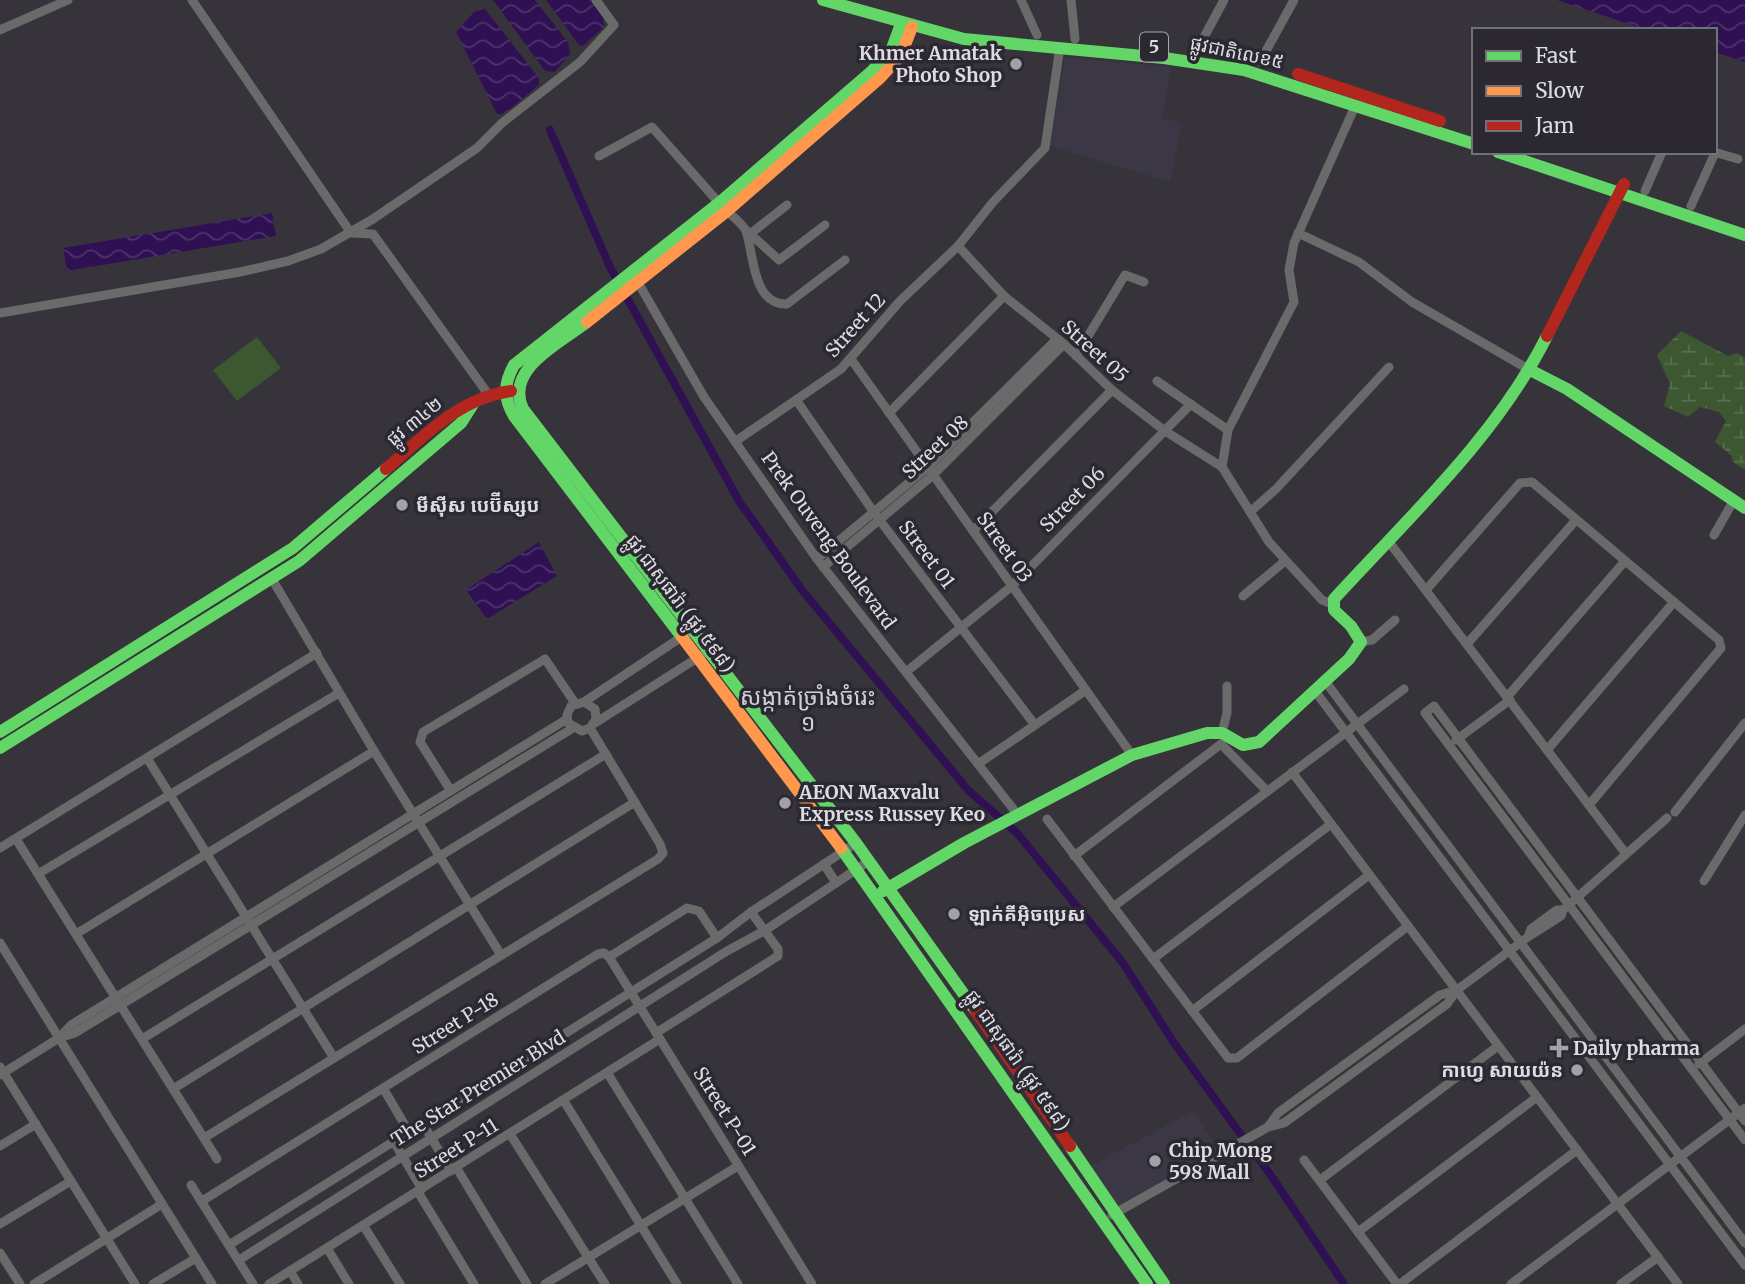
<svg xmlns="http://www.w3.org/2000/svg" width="1745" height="1284" font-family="Merriweather,'Noto Sans Khmer',serif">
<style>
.built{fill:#3b3745}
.green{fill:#3d5731}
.wetland{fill:url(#wetland-marsh)}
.water{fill:url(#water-waves)}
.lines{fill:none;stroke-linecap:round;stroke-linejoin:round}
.canal{stroke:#2f1153;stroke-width:8}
.street{stroke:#6a6a6a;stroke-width:9}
.fast{stroke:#63d668;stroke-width:12}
.slow{stroke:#ff974d;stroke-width:12}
.jam{stroke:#b3261e;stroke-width:12}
.poi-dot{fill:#a3a1a7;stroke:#2b2832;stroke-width:2.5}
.labels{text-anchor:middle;stroke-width:7;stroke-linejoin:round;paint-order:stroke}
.shield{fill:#2b2832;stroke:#a8a6ad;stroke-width:2}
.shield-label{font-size:18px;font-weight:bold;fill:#dddce2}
.street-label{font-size:19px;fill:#dddce2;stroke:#2b2832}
.poi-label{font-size:19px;font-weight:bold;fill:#dddce2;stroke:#2b2832;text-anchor:start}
.quarter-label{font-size:23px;fill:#d2cfdc;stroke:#2b2832}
</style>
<defs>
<pattern id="wetland-marsh" width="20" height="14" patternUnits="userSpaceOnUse" patternTransform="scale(1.75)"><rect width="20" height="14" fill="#3d5731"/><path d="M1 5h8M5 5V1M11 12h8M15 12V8" fill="none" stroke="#596f4f"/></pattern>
<pattern id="water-waves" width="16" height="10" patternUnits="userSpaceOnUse" patternTransform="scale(1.75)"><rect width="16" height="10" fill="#2f1153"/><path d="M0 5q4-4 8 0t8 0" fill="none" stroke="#4d336b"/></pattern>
</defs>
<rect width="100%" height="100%" fill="#36343a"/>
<g class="built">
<polygon points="1065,57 1171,67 1162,118 1182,123 1170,182 1050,146"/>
<polygon points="1194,1111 1221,1154 1117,1210 1088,1167"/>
</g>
<polygon class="green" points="257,337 281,368 237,401 213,370"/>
<polygon class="wetland" points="1681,331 1728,356 1737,353 1745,358 1745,470 1733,462 1731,455 1715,442 1726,421 1719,412 1700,407 1688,417 1664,406 1670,384 1657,355"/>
<g class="water">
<polygon points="493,0 535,0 568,42 570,54 555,72 545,71"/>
<polygon points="546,0 589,0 603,16 604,27 583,46 579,45"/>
<polygon points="1557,0 1745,0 1745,62 1715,52 1715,30 1647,30"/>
<polygon points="485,9 539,78 539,85 504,114 497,114 456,32 474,12"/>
<polygon points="272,213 276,236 67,271 63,248"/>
<polygon points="539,542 557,576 487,619 466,590"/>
</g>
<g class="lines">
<polyline class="canal" points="550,130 610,267 739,501 802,590 968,790 1017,833 1123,963 1174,1043 1272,1177 1344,1284"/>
<g class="street">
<polyline points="192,0 351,233 373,234 488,394"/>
<polyline points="1021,0 1037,35"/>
<polyline points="1071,0 1075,39"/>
<polyline points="0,30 68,0"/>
<polyline points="1196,52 1224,0"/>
<polyline points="1260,62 1294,0"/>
<polyline points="1714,152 1738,159"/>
<polyline points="599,156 652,127 719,203"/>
<polyline points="1645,191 1662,152"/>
<polyline points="1691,206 1715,153"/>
<path d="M727 211C733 217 743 224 746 231 754 254 752 305 787 304L845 260"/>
<polyline points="746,230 779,260 825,225"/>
<polyline points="1298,233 1359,262 1412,302 1530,370"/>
<polyline points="750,234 787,205"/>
<polyline points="958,246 1004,296 1064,344 1112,390 1165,431 1222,467"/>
<polyline points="636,279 704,397 817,559 1018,815"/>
<polyline points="0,313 240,272 288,261 321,249 373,219 477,148 502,123 580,62 614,25 596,0"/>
<polyline points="1076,356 1125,275 1144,282"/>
<polyline points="851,359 1132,755"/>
<polyline points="1157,381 1228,430"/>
<polyline points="797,401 875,514 1035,725"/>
<polyline points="889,413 1004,296"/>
<polyline points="736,441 841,369 900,301 958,246 993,202 1045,148 1060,47"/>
<polyline points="1250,512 1276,489 1389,367"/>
<polyline points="973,531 1112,390"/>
<polyline points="1714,535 1734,500"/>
<polyline points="1389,542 1626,854"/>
<polyline points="817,559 928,467 1057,339"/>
<polyline points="823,567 933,475 1064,344"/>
<polyline points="272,579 374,751 501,955"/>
<polyline points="1426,590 1520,483 1532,482 1719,640 1721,648 1589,805"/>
<polyline points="1243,596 1285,561"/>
<polyline points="1332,604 1322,600 1269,542 1222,467 1228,430 1294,302 1289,270 1294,243 1356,104"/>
<polyline points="1361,642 1372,640 1395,620"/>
<polyline points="1467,644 1576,520"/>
<polyline points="906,672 1012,586 1191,404"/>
<polyline points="1325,681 1745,1243"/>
<polyline points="1315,691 1745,1265"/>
<polyline points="1507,697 1625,561"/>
<polyline points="584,702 595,709 596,719 590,728 582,731 568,723 567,715 571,706 584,702 686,634"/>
<polyline points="595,723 702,655"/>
<polyline points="1222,733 1227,713 1227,686"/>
<polyline points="1456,740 1510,700"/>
<polyline points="1547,750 1674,602"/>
<polyline points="147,758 334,1058"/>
<polyline points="978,764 1086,690"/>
<polyline points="1292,772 1678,1284"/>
<polyline points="451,791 420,742 423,732 545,659 575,703"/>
<polyline points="1675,812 1745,723"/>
<polyline points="1047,819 1228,1058 1237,1058 1408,926"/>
<polyline points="16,839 217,1159"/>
<polyline points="0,848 317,653"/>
<polyline points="1074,856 1221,744 1267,791"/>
<polyline points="824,864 836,883"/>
<polyline points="38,874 339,693"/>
<polyline points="1704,881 1745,815"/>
<polyline points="1113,907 1404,689"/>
<polygon points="1557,910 1563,910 1561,916 1528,937 1531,929"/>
<polyline points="1563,910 1667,818"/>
<polyline points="76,934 374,751"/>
<polyline points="0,943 212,1284"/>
<polyline points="609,957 812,1284"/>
<polyline points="609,957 687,908 699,911 717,938"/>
<polyline points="1153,959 1331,824"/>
<polyline points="1192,1011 1369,875"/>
<polyline points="656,1033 778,956 778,949 751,912"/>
<polyline points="59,1038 71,1025 567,719"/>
<polyline points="142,1039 606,754"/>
<polyline points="1699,1064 1745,1029"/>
<polyline points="0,1067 135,1284"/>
<polyline points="608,1074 738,1284"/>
<polyline points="0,1075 59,1038 75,1033 573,728"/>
<polyline points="383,1088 409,1132"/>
<polyline points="173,1089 635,802"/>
<polyline points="564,1101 677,1284"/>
<polyline points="1745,1121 1434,706 1425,713 1745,1140"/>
<polyline points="423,1124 451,1171"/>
<polyline points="1268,1127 1278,1113 1440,995 1457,990"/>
<polyline points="510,1134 605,1284"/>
<polyline points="204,1138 658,859 663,853 660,844 590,728"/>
<polyline points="394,1142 422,1189"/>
<polyline points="0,1146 36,1124"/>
<polyline points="1304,1160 1397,1284"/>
<polyline points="456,1167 527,1284"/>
<polyline points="1320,1180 1498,1046"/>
<polyline points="191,1185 253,1284"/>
<polyline points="418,1192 474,1284"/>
<polyline points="202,1201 598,954 604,953 609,957"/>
<polyline points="1112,1215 1268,1127 1284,1123 1447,1004 1457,990 1528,937"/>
<polyline points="0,1224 71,1181"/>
<polyline points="363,1225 400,1284"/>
<polyline points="1358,1232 1537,1097"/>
<polyline points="229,1245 717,938 751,912 856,843"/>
<polyline points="327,1248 349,1284"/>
<polyline points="0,1253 20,1284"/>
<polyline points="239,1260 727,951 764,931 869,861"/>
<polyline points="290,1271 298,1284"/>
<polyline points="34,1284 162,1204"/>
<polyline points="153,1284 196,1258"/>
<polyline points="269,1284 660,1039"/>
<polyline points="545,1284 738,1166"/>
<polyline points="1400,1284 1577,1150"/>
<polyline points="1511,1284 1745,1108"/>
<polyline points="1621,1284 1658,1257"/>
</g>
<g class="fast">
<polyline points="823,0 964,39 1164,58 1244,70 1474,144"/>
<polyline points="1498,152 1745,235"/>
<path d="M587 322C560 343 504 369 523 409L856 843 975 1010"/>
<polyline points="1530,370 1567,389 1745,508"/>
<path d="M682 637 514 416C503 398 504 383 514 365L719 203 872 71 891 51 901 24"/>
<polyline points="0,732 293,548 386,469"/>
<polyline points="0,748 299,561 461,423 473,404"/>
<polyline points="841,848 1147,1284"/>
<path d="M883 891 964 843 1132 755 1207 733H1222L1243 745 1259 742 1349 659 1361 642 1351 626 1334 610V599C1409 517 1497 436 1547 336"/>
<polyline points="1070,1146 1164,1284"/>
</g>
<g class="slow">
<polyline points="587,322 727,211 880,78 901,55 912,27"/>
<polyline points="682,637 841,848"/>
</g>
<g class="jam">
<polyline points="1298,74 1440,121"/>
<polyline points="1547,336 1624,184"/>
<path d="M386 469C424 436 459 398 511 391"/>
<polyline points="975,1010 1070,1146"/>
</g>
</g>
<g class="poi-dot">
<circle cx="1016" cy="64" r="7"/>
<circle cx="402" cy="505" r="7"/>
<circle cx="785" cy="803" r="7"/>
<circle cx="954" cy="914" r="7"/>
<path d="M1555.5 1037.5h7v7h7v7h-7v7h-7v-7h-7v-7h7z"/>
<circle cx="1577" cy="1070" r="7"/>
<circle cx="1155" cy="1161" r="7"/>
</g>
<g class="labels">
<rect class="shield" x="1140" y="32.5" width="28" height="29" rx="5"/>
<g class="shield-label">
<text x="1154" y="53">5</text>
</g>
<g class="street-label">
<text transform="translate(1237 52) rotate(12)" y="7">ផ្លូវជាតិលេខ៥</text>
<text transform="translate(855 325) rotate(-48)" y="7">Street 12</text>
<text transform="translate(1095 351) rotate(42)" y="7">Street 05</text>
<text transform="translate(414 421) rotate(-39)" y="7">ផ្លូវ ៣៤២</text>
<text transform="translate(935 447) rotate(-43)" y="7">Street 08</text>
<text transform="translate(1072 499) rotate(-45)" y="7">Street 06</text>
<text transform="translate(829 540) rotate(54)" y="7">Prek Ouveng Boulevard</text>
<text transform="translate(1005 547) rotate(55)" y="7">Street 03</text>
<text transform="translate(927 554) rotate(53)" y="7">Street 01</text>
<text transform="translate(681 603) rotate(53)" y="7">ផ្លូវ ជាសុផារ៉ា (ផ្លូវ ៥៩៨)</text>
<text transform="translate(455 1023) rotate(-32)" y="7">Street P-18</text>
<text transform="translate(1018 1060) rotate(55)" y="7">ផ្លូវ ជាសុផារ៉ា (ផ្លូវ ៥៩៨)</text>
<text transform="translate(478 1088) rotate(-32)" y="7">The Star Premier Blvd</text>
<text transform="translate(725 1111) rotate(58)" y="7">Street P-01</text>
<text transform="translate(456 1148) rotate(-32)" y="7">Street P-11</text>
</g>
<g class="poi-label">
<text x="1002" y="60" text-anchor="end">Khmer Amatak<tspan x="1002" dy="22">Photo Shop</tspan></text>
<text x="416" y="512">មីសុីស បេប៊ីស្សប</text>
<text x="799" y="799">AEON Maxvalu<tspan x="799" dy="22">Express Russey Keo</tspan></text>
<text x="968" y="921">ឡាក់គីអ៊ិចប្រេស</text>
<text x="1573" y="1055">Daily pharma</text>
<text x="1563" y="1077" text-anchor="end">កាហ្វេ សាយយ៉ន</text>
<text x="1169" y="1157">Chip Mong<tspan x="1169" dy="22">598 Mall</tspan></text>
</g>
<g class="quarter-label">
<text x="808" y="705">សង្កាត់ច្រាំងចំរេះ<tspan x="808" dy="26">១</tspan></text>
</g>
</g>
<rect x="1472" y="28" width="245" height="126" fill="#2b2832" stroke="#727078" stroke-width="2"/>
<rect x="1486" y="51" width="35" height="10" fill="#63d668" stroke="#727078" stroke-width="2"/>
<text x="1535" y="63" font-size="21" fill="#dddce2">Fast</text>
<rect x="1486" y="86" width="35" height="10" fill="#ff974d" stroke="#727078" stroke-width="2"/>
<text x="1535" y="98" font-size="21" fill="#dddce2">Slow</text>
<rect x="1486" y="121" width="35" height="10" fill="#b3261e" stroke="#727078" stroke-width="2"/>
<text x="1535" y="133" font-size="21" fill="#dddce2">Jam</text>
</svg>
